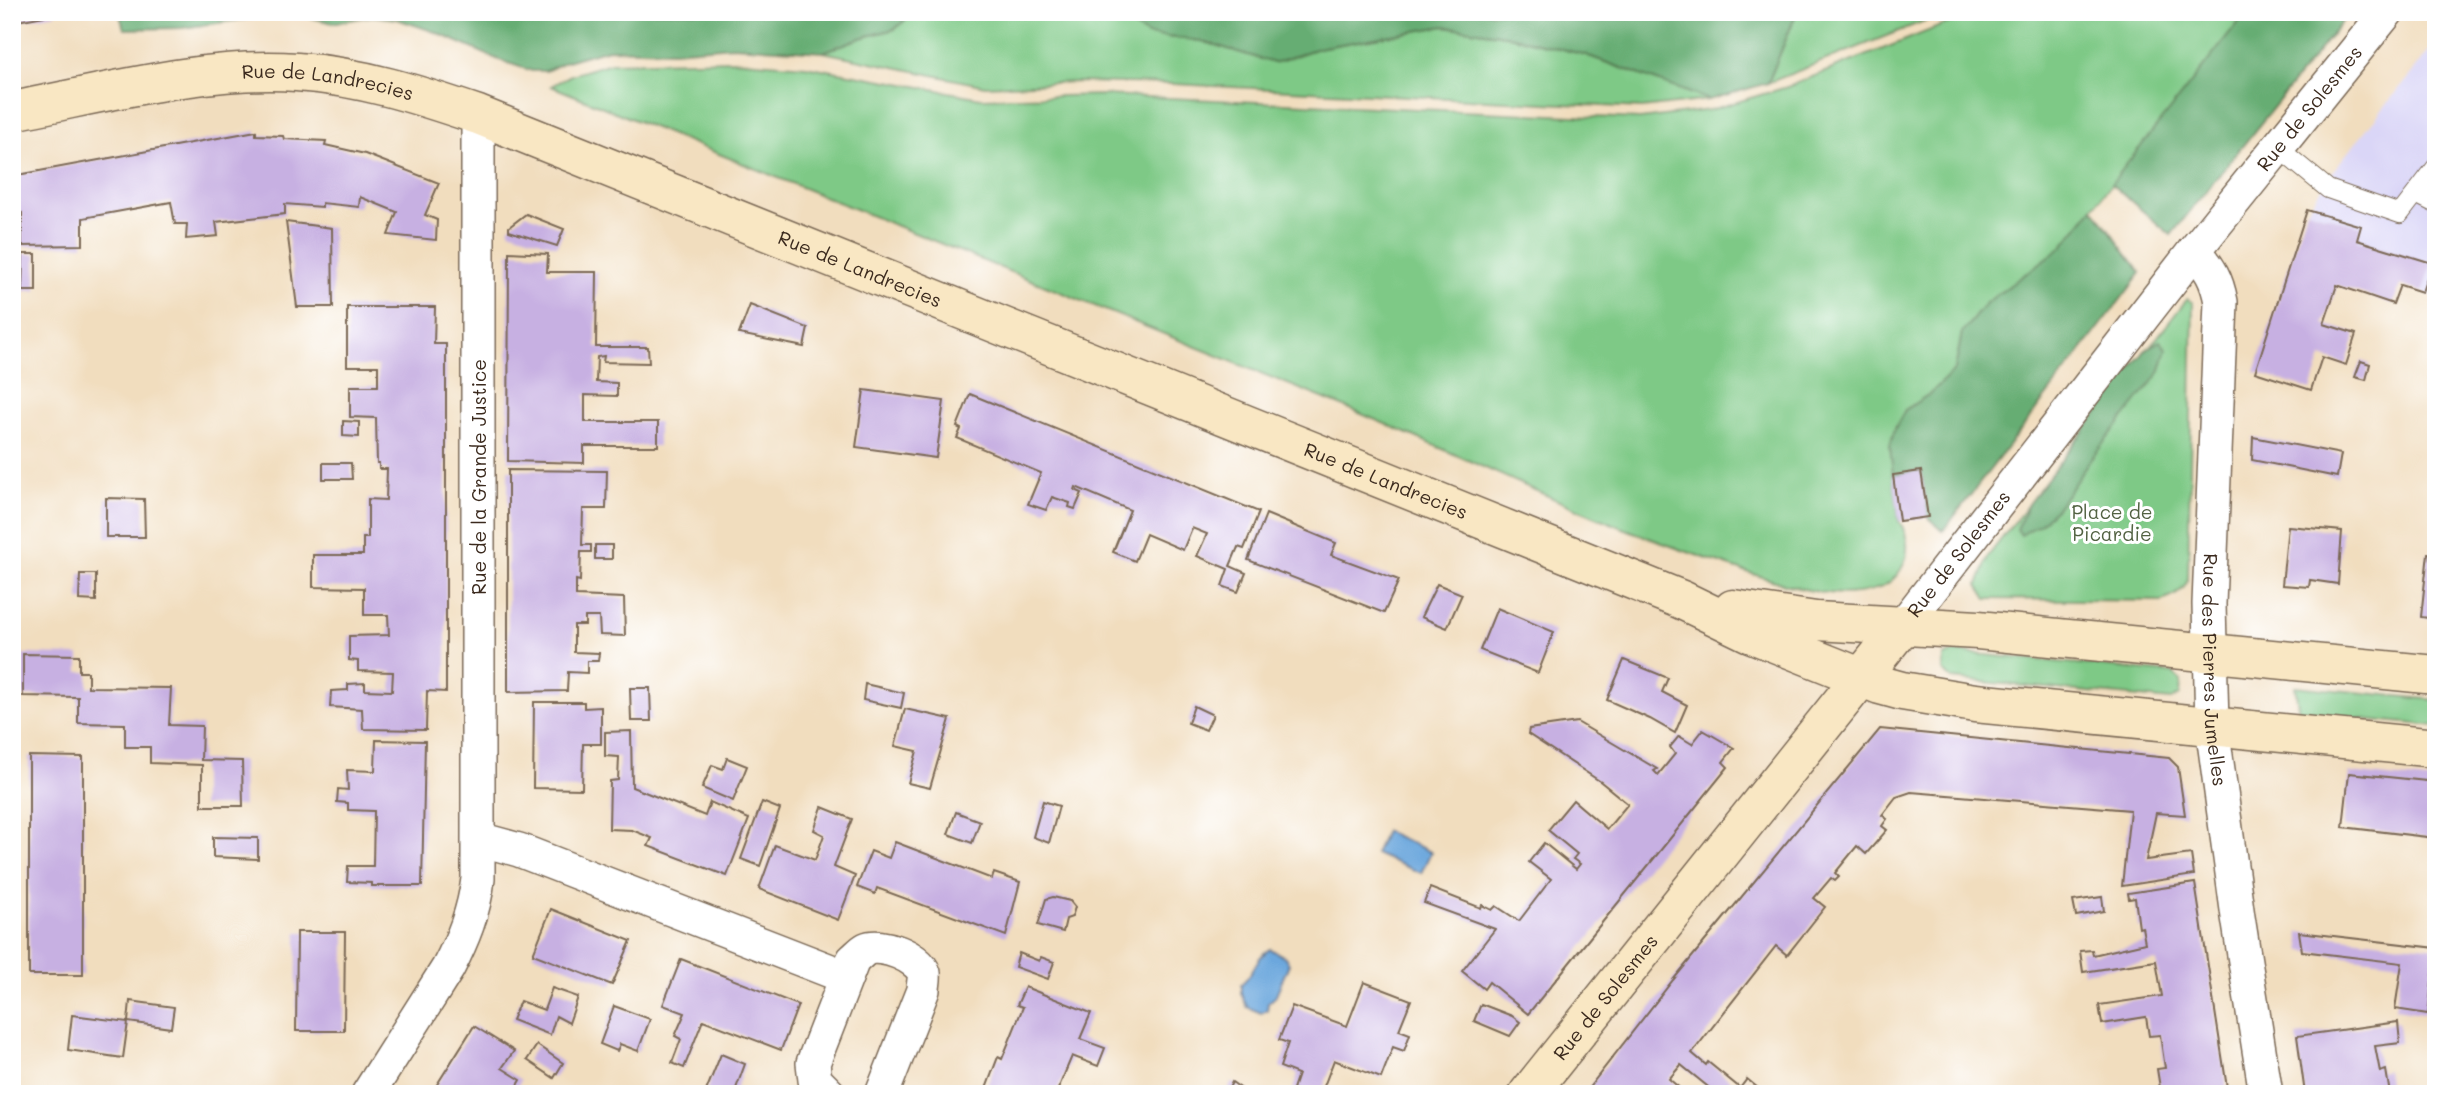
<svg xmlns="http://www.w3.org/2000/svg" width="2448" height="1106" font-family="Mali,sans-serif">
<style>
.built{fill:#dad6f7}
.green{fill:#7ec986;stroke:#5c7a52;stroke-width:2}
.forest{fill:#66ad73;stroke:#506c48;stroke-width:2}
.water{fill:#6ca7dd;stroke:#54687e;stroke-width:2}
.building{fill:#c7b0e2}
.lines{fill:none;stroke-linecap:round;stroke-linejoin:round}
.lane-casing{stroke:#7b6956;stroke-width:20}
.street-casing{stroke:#7b6956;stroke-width:36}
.secondary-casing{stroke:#7b6956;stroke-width:41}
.lane{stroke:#fff;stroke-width:18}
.street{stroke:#fff;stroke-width:33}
.secondary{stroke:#f9e7c3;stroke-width:38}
.labels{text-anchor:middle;stroke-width:6;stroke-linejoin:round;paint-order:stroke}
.street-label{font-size:19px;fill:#3b2a1e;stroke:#fff}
.park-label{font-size:19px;fill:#526242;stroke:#fff}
</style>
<rect width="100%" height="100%" fill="#fff"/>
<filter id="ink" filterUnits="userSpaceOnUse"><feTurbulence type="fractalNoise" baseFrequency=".0143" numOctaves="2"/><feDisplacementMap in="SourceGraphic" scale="14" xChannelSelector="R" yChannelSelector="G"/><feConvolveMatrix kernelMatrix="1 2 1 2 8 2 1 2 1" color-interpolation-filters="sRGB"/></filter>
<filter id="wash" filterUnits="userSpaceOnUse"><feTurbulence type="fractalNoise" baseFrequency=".00686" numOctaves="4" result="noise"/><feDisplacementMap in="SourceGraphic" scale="28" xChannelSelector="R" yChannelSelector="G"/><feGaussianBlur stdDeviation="1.57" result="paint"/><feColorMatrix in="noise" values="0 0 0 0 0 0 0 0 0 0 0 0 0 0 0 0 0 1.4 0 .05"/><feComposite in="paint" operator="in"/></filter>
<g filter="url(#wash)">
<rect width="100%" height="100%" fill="#f1ddbe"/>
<polygon class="built" points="2436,43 2436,297 2422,292 2431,263 2357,240 2360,226 2307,210 2328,177"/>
<g class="green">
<polygon points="914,12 1110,12 1148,35 1202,41 1274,63 1318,48 1444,26 1505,35 1586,55 1709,100 1642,108 1173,84 1077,82 985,86 823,52 860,38 895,29"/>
<polygon points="1797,12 1947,12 1768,83"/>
<path d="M1976 12H2247L2062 247 1986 303 1962 333 1955 370 1931 393 1905 410 1890 446 1899 521C1908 535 1910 548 1904 563 1888 605 1822 595 1788 585 1716 563 1644 538 1575 508 1500 475 1427 441 1352 410 1086 300 817 196 551 86L571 75 611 63 732 60 806 66 981 98 1103 95 1640 119 1710 110 1787 87Z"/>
<path d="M2187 299 2193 303 2188 579C2185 591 2172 598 2161 601L1987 599 1978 585 1989 555Z"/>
<polygon points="1955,652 2172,673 2181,681 2180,695 2171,700 1952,679 1943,671 1944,657"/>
<polygon points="2295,686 2436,700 2436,726 2299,713"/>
</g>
<g class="forest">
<polygon points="119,12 914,12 895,29 860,38 823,52 733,46 673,51 608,49 567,61 546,71 532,71 499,60 435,32 397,19 372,16 333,23 290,13 182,28 124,29"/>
<polygon points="1110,12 1797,12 1768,83 1709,100 1586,55 1505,35 1444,26 1318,48 1274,63 1202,41 1148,35"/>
<polygon points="2247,12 2350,12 2171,235 2111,184"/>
<polygon points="2093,208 2141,273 1943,531 1928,517 1921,471 1893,475 1890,446 1895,428 1905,410 1931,393 1955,370 1962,333 1986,303 2062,247"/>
<polygon points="2160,341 2167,349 2161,370 2155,379 2091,459 2058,507 2040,524 2021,535 2017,529 2028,504 2147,348"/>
</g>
<g class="water">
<polygon points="1385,831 1431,852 1421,873 1375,854"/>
<path d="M1270 949 1285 957 1289 964 1275 997 1268 1003 1267 1010 1261 1013 1247 1007 1241 993V984C1255 974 1255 957 1270 949Z"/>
</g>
<g id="blocks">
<g class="building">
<polygon points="12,12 55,12 55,14 12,22"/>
<polygon points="256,131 256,135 283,136 284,139 326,141 325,145 365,154 439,183 425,215 437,220 436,240 388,235 397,212 360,197 359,207 322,203 322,207 285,204 285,214 216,222 218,236 186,239 187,224 175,224 171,202 83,218 83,245 22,246 22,213 12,215 12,176"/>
<polygon points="2307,210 2361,226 2357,240 2432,263 2422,292 2400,285 2393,304 2337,285 2324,324 2356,334 2346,365 2322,357 2311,390 2255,372"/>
<polygon points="526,214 564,229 557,246 509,231 509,227"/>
<polygon points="286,222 332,228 333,307 297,307"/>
<polygon points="509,252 548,254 547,272 597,272 596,347 648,347 649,363 603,362 604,356 597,357 596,382 617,383 617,396 585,395 585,422 658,422 658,446 584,446 584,463 508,461"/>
<polygon points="23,254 36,254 36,291 22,291"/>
<polygon points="750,305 808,328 804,347 739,334"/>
<polygon points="347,307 435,307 434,344 446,344 446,692 427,691 426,730 363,729 362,709 330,707 331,691 348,690 348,684 365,683 365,690 392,691 393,672 358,671 358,661 349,660 349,636 389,635 388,615 364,615 364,588 313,587 313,555 363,555 363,538 368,538 368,499 386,500 387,469 379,469 379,463 377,463 376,418 350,417 350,386 378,386 378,366 347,366"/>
<polygon points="2361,361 2370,364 2366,380 2355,377"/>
<polygon points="864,390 944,401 936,458 856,447"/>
<polygon points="970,394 1259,512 1244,549 1238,547 1230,566 1246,573 1238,592 1222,586 1228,569 1197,556 1207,534 1192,528 1183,550 1146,534 1135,561 1113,552 1130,510 1076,487 1075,490 1082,493 1075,509 1069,507 1070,503 1052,497 1046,510 1028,504 1041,473 957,438 961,429 957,427"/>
<polygon points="343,421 359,422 359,437 343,436"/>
<polygon points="2253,437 2341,454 2337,477 2252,460"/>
<polygon points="323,463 351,463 352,479 323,479"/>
<polygon points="508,470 607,471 606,509 583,509 582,545 591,545 591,552 581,552 580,581 576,580 576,596 624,598 625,636 600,635 599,617 585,617 585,625 574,625 574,652 599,653 598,661 587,661 587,673 568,672 567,691 508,692"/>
<polygon points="1921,471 1928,517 1899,521 1893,475"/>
<polygon points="106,498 144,499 145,537 106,537"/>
<polygon points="1266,514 1336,543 1331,555 1399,580 1384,613 1248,560"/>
<polygon points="2288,526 2342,531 2338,584 2310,580 2309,587 2282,585"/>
<rect x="595" y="545" width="17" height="14"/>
<polygon points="2428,553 2436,554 2436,619 2421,617"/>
<polygon points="80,574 96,574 96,601 79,600"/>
<polygon points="1437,584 1462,594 1447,628 1421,617"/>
<polygon points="1497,608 1554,632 1538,673 1480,650"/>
<polygon points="23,654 79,655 79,672 88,672 88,687 171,688 169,725 202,726 201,760 242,761 243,806 202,806 202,765 150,763 150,747 125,747 125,724 78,723 78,697 23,696"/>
<polygon points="1624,660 1668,678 1662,692 1687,705 1675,733 1650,719 1607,700"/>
<polygon points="865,684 904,693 901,708 863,700"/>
<polygon points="630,688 650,688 651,721 631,721"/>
<polygon points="534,702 584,702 584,708 601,707 601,744 583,744 582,789 533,788"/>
<polygon points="1194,706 1213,715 1206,730 1188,723"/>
<polygon points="905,709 950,719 930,788 908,783 917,751 895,746"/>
<polygon points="1577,722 1657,769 1654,771 1658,775 1675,754 1670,747 1679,736 1692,744 1703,730 1734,748 1723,762 1728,767 1528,1014 1489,982 1484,989 1462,971 1495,929 1424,903 1430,888 1481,908 1482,905 1492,910 1496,906 1519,921 1551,879 1529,862 1544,843 1576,869 1580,864 1573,859 1577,854 1548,830 1573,800 1607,829 1628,804 1601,782 1528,734 1529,729"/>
<polygon points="1880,729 2169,758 2178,767 2185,815 2156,813 2146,860 2191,854 2194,875 2122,886 2130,810 1911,792 1896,797 1882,815 1887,819 1882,826 1887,830 1866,854 1857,846 1835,873 1839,877 1835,881 1831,878 1814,898 1825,907 1787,955 1776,946 1692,1053 1706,1065 1708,1062 1740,1088 1747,1079 1759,1089 1755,1094 1717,1094 1681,1065 1669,1079 1682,1090 1679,1094 1584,1094 1673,980"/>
<polygon points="631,731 632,787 705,816 710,802 749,819 727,876 648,846 652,838 632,830 609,829 610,781 618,780 619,757 605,756 605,732"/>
<polygon points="376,740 425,741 422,886 372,886 372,883 347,882 348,866 373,866 374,811 348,810 348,803 337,802 338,789 348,790 347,770 375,771"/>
<polygon points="29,756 83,757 83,975 29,975"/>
<polygon points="727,758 747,766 733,801 702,788 712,765 723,769"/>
<polygon points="2349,773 2436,782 2436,838 2343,827"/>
<polygon points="1043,801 1059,806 1049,843 1033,837"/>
<polygon points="762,802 780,809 760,866 741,859"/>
<polygon points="822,807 852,819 834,867 855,876 838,920 759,889 775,845 815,860 824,835 814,830"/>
<polygon points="956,812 980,821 972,843 948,834"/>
<polygon points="213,837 258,838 258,859 213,857"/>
<polygon points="895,842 992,879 994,873 1020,882 1006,936 877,888 875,894 857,887 871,851 889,858"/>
<polygon points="2195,883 2228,1094 2161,1094 2157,1069 2165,1068 2160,1035 2149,1036 2146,1017 2102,1024 2099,1005 2162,996 2156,961 2083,972 2080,951 2092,950 2093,955 2145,943 2142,927 2139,928 2135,898 2129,899 2128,893"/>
<polygon points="1053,897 1070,901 1075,907 1072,917 1066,919 1063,932 1038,925 1046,899"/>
<polygon points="2102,897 2104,911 2076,916 2073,901"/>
<polygon points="551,909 631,941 612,985 533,954"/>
<polygon points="297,932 345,932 344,1031 296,1031"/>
<polygon points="2299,932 2436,948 2428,1014 2395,1009 2402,963 2302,951"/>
<polygon points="1019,953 1039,961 1041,957 1054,962 1048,979 1015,967"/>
<polygon points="681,959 798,1005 781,1050 703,1020 684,1068 672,1063 681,1039 675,1036 685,1013 663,1005"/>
<polygon points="1364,982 1411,1000 1399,1030 1410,1034 1404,1051 1393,1047 1381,1078 1334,1060 1321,1094 1307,1094 1293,1089 1298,1074 1280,1067 1288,1043 1279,1040 1292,1006 1347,1026"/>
<polygon points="1025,987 1091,1013 1080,1039 1105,1048 1098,1066 1072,1056 1056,1094 984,1094 998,1057 1002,1059 1023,1007 1017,1005"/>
<polygon points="552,988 578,997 569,1023 556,1016 550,1035 512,1020 520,1001 544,1010"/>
<polygon points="130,1001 174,1007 171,1028 128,1022"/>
<polygon points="1481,1004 1512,1016 1520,1022 1510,1036 1474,1021"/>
<polygon points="614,1006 650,1019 638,1051 620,1044 617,1051 600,1044"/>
<polygon points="72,1015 128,1022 123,1058 68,1050"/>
<polygon points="2398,1022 2400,1043 2375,1046 2380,1072 2386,1070 2390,1094 2305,1094 2297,1036"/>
<polygon points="474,1026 514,1051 502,1068 521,1080 517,1087 528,1094 431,1094"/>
<polygon points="537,1045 563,1063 554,1078 527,1060"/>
<polygon points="721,1054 745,1064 734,1094 712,1094 706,1091"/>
<polygon points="1232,1082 1243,1090 1242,1094 1226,1094"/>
</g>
</g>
</g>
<g filter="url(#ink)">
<use href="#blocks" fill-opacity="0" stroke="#7b6956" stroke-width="2"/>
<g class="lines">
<g class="lane-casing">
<g id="lane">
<polyline points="2277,147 2328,189 2400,214 2436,167"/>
<polyline points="2416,194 2436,204"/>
</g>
</g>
<g class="street-casing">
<g id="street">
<path id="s1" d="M2194 251C2210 267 2217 280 2221 302L2209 604 2212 726 2238 917 2266 1094"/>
<path id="s2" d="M1904 624 2194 251 2387 12"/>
<polyline points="479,839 519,850 846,977"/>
<path d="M368 1094 448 968C463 939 474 912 478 879V115"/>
<path d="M829 1094 815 1080 813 1063 853 960C857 957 862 951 866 949 881 942 919 957 924 973 925 978 923 985 923 990L882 1094"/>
</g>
</g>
<g class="secondary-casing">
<g id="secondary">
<path id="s3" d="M12 111C101 94 208 65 297 72 361 76 419 95 478 115L1682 600 1750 633 1880 685 1902 691 1975 703 2436 748"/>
<polyline points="1733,609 1816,621 1978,630 2436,675"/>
<path id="s4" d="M1528 1094 1904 624"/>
</g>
</g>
<use href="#lane" class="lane"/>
<use href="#street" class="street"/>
<use href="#secondary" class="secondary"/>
</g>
</g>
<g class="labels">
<g class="street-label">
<text dy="7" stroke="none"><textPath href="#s3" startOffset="320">Rue de Landrecies</textPath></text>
<text dy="7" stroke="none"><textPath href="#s2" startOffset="656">Rue de Solesmes</textPath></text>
<text dy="7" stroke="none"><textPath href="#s3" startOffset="887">Rue de Landrecies</textPath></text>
<text transform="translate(479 477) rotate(-90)" y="7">Rue de la Grande Justice</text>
<text dy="7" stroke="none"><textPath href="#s3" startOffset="1454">Rue de Landrecies</textPath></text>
<text dy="7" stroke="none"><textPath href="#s2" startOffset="89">Rue de Solesmes</textPath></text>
<text dy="7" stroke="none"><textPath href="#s1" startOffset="427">Rue des Pierres Jumelles</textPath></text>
<text dy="7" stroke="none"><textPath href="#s4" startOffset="124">Rue de Solesmes</textPath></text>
</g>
<g class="park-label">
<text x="2112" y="519">Place de<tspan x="2112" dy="22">Picardie</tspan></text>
</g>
</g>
<rect width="2448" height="1106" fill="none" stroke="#fff" stroke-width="42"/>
</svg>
